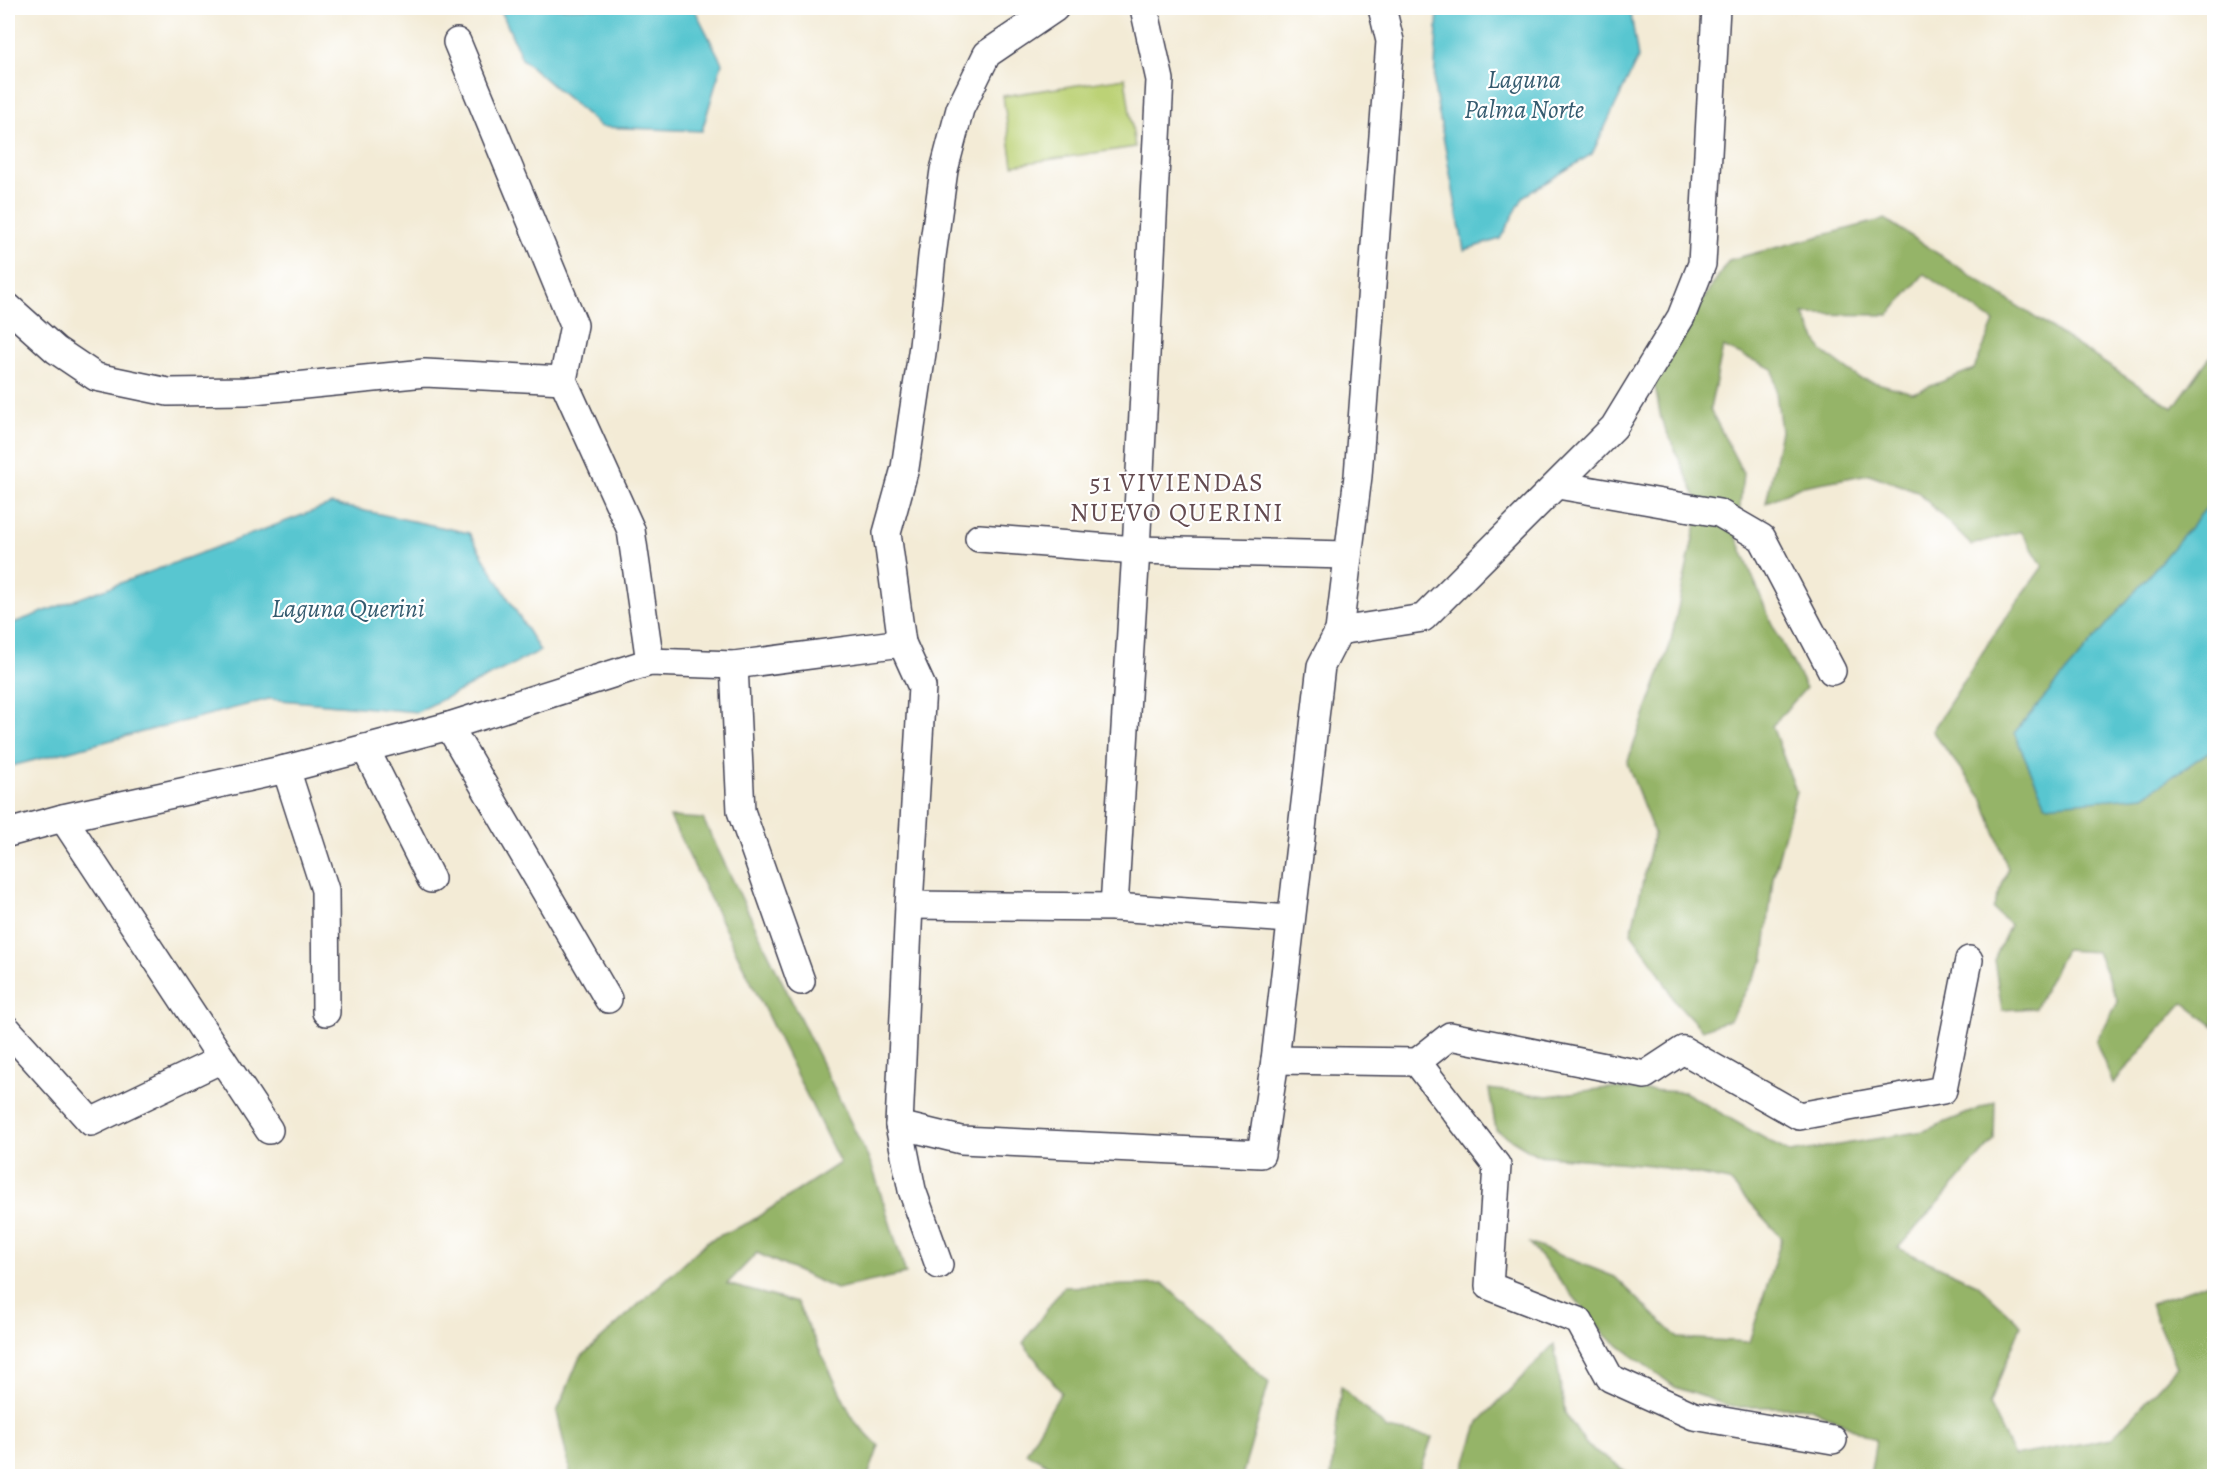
<svg xmlns="http://www.w3.org/2000/svg" width="2222" height="1484" font-family="Alegreya,serif">
<style>
.green{fill:#bcd276;stroke:#6f7a58;stroke-width:1.5}
.forest{fill:#95b467;stroke:#5c6b51;stroke-width:1.5;fill-rule:evenodd}
.water{fill:#59c6d0;stroke:#3e7486;stroke-width:1.5}
.lines{fill:none;stroke-linecap:round;stroke-linejoin:round}
.minor-casing{stroke:#414052;stroke-width:30}
.minor{stroke:#fff;stroke-width:27}
.labels{text-anchor:middle;stroke-width:4.5;stroke-linejoin:round;paint-order:stroke}
.water-label{font-size:26px;font-style:italic;fill:#355b6f;stroke:#fff}
.neighbourhood-label{font-size:26px;letter-spacing:1.5px;fill:#644b50;stroke:#fff}
</style>
<rect width="100%" height="100%" fill="#fff"/>
<filter id="ink" filterUnits="userSpaceOnUse"><feTurbulence type="fractalNoise" baseFrequency=".0167" numOctaves="2"/><feDisplacementMap in="SourceGraphic" scale="12" xChannelSelector="R" yChannelSelector="G"/><feConvolveMatrix kernelMatrix="1 2 1 2 8 2 1 2 1" color-interpolation-filters="sRGB"/></filter>
<filter id="wash" filterUnits="userSpaceOnUse"><feTurbulence type="fractalNoise" baseFrequency=".008" numOctaves="4" result="noise"/><feDisplacementMap in="SourceGraphic" scale="24" xChannelSelector="R" yChannelSelector="G"/><feGaussianBlur stdDeviation="1.35" result="paint"/><feColorMatrix in="noise" values="0 0 0 0 0 0 0 0 0 0 0 0 0 0 0 0 0 1.4 0 .05"/><feComposite in="paint" operator="in"/></filter>
<g filter="url(#wash)">
<rect width="100%" height="100%" fill="#f3ebd6"/>
<polygon class="green" points="1125,78 1135,147 1013,165 1003,96"/>
<g class="forest">
<path d="M1885 219 2173 408 2214 351V499L2123 607 2144 796 2214 748V1026L2183 1002 2113 1084 2096 1042 2118 1002 2097 952 2065 950 2035 1008 2002 1010 1994 960 2010 925 1993 909 2008 869 1983 799 1932 731 1991 639 2043 566 2021 531 1971 545 1917 491 1869 474 1798 487 1766 503 1781 431 1773 369 1723 347 1710 409 1743 473 1737 538 1771 622 1806 688 1772 726 1796 791 1773 878 1764 959 1730 1020 1702 1030 1675 1001 1655 966 1631 933 1654 833 1627 763 1670 645 1700 506 1661 419 1653 376 1729 260ZM1924 274 1994 322 1974 369 1913 393 1859 378 1822 351 1803 314 1889 315Z"/>
<polygon points="670,817 703,819 872,1166 906,1274 836,1289 757,1253 727,1284 797,1303 854,1421 879,1446 868,1476 571,1476 557,1412 579,1359 708,1241 750,1222 840,1163"/>
<polygon points="1607,1088 1684,1092 1790,1153 1924,1131 1995,1102 1994,1140 1898,1248 1977,1284 2021,1325 1989,1405 2014,1456 2112,1438 2177,1367 2150,1304 2211,1282 2214,1274 2214,1476 1870,1476 1876,1440 1809,1407 1733,1407 1675,1387 1606,1336 1529,1243 1615,1277 1678,1338 1749,1342 1782,1238 1729,1181 1651,1165 1537,1155 1496,1130 1489,1089 1548,1096"/>
<polygon points="1164,1284 1269,1383 1242,1476 1071,1476 1026,1453 1061,1392 1023,1343 1063,1287"/>
<polygon points="1554,1344 1565,1413 1586,1445 1633,1476 1461,1476 1479,1422"/>
<polygon points="1341,1386 1387,1429 1432,1437 1419,1476 1331,1476"/>
</g>
<g class="water">
<polygon points="500,8 694,8 722,63 702,131 601,127 522,59"/>
<polygon points="1438,8 1630,8 1638,58 1592,154 1524,196 1500,239 1464,250 1434,87"/>
<polygon points="2214,499 2214,748 2144,796 2046,805 2014,733"/>
<polygon points="332,504 469,533 540,651 417,712 269,699 8,767 8,625"/>
</g>
</g>
<g filter="url(#ink)">
<g class="lines">
<g class="minor-casing">
<g id="minor">
<polyline points="1055,8 987,54 960,109 944,170 932,256 923,346 905,468 887,533 902,643 922,687 909,905 899,1125 961,1140 1261,1154 1275,1060 1321,666 1339,631 1358,476 1390,41 1382,8"/>
<polyline points="457,42 574,325 563,380 631,530 650,662"/>
<polyline points="8,307 56,350 96,377 168,392 245,391 425,373 563,380"/>
<polyline points="1558,485 1719,513 1762,538 1832,671"/>
<polyline points="979,538 1136,550 1348,555"/>
<polyline points="1339,631 1423,618 1614,427 1681,317 1702,264 1716,8"/>
<polyline points="734,665 741,811 801,981"/>
<polyline points="449,726 608,999"/>
<polyline points="365,748 431,879"/>
<polyline points="286,769 325,890 326,1012"/>
<polyline points="63,818 269,1130"/>
<polyline points="8,833 63,818 286,769 449,726 650,662 734,665 902,643"/>
<polyline points="909,905 1114,907 1291,919"/>
<polyline points="1114,907 1136,550 1160,80 1144,8"/>
<polyline points="8,1030 91,1122 222,1059"/>
<polyline points="1275,1060 1417,1062 1450,1036 1645,1075 1683,1050 1799,1116 1943,1090 1969,960"/>
<polyline points="1417,1062 1497,1166 1489,1286 1579,1321 1610,1378 1694,1416 1833,1440"/>
<polyline points="899,1125 912,1190 939,1265"/>
</g>
</g>
<use href="#minor" class="minor"/>
</g>
</g>
<g class="labels">
<g class="water-label">
<text x="1524" y="88">Laguna<tspan x="1524" dy="30">Palma Norte</tspan></text>
<text x="348" y="617">Laguna Querini</text>
</g>
<g class="neighbourhood-label">
<text x="1177" y="491">51 VIVIENDAS<tspan x="1177" dy="30">NUEVO QUERINI</tspan></text>
</g>
</g>
<rect width="2222" height="1484" fill="none" stroke="#fff" stroke-width="30"/>
</svg>
